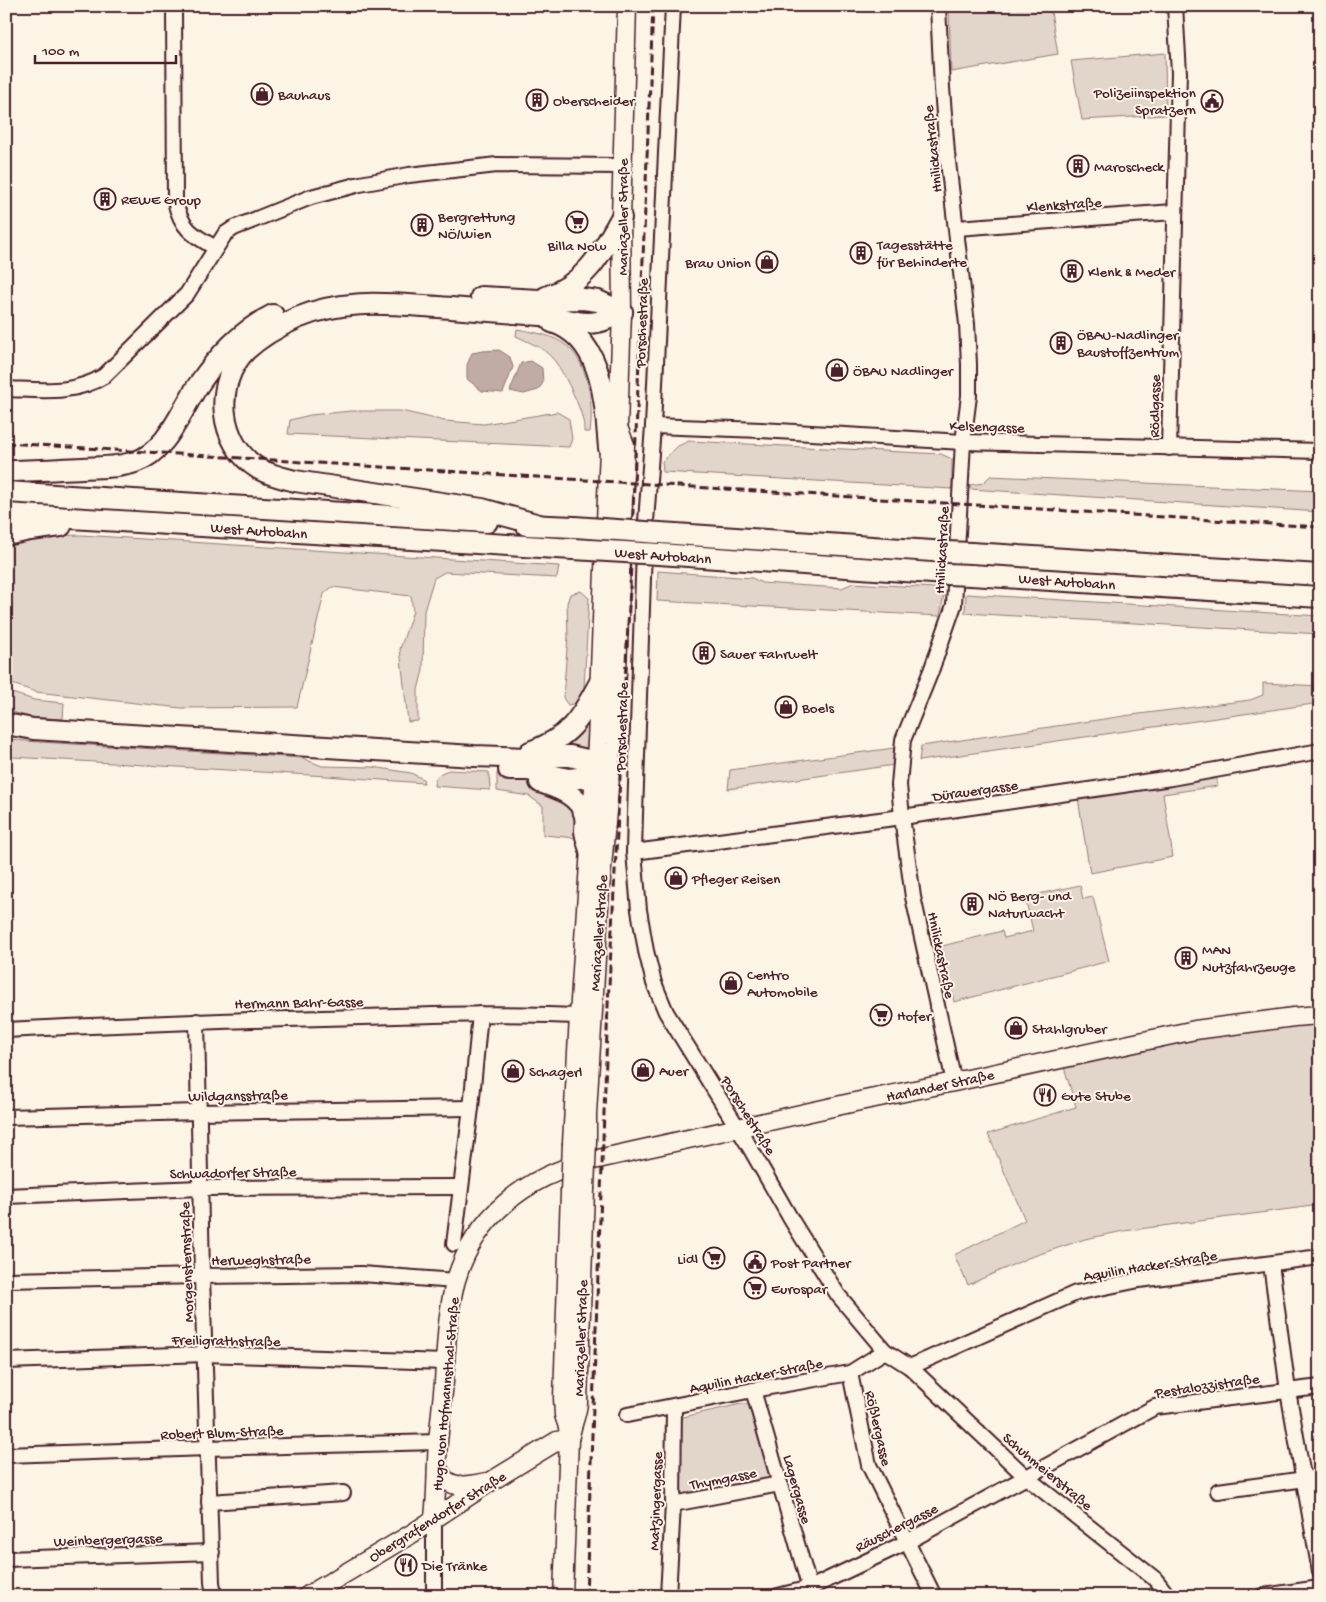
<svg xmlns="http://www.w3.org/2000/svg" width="1326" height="1602" font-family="'Gochi Hand',sans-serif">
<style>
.green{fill:#e2d5ca;stroke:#967a7a}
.water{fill:#c0aca5;stroke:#917474}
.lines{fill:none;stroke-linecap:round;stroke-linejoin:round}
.minor-casing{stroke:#4a1f2b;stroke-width:18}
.major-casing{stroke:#4a1f2b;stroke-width:21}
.highway-casing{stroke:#4a1f2b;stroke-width:24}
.minor{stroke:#fcf5e5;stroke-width:14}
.major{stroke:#fcf5e5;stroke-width:18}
.highway{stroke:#fcf5e5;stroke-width:20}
.rail{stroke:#4a1f2b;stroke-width:3;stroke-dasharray:8 4;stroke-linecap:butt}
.major-bridge-casing{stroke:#4a1f2b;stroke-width:21;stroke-linecap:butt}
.highway-bridge-casing{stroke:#4a1f2b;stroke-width:24;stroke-linecap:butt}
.major-bridge{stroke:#fcf5e5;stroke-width:18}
.highway-bridge{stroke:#fcf5e5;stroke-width:20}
.labels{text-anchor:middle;stroke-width:4;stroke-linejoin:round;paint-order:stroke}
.poi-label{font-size:15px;fill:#4a1f2b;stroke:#fcf5e5;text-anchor:start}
.street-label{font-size:15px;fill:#4a1f2b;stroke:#fcf5e5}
</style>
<rect width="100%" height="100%" fill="#fcf5e5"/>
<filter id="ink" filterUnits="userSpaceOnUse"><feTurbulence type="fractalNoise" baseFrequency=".02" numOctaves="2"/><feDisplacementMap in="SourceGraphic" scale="10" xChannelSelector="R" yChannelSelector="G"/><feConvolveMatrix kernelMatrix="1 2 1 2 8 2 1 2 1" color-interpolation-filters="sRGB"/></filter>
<g filter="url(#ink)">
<g class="green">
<polygon points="957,6 1050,6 1058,54 951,72 949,8"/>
<polygon points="1165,53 1166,115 1082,120 1071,61"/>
<path d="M517 329C533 332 554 335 567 346 589 364 594 406 590 432H584C584 429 584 424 583 421 581 407 562 368 552 358 543 347 528 342 516 336Z"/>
<polygon points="351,411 401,411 445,421 484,424 557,412 569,419 572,439 569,447 288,434 290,420 310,415"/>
<polygon points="689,441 941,454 952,459 952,489 663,472 662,461 678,446"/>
<polygon points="990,476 1320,491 1320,512 970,489 970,485 983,483"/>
<path d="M81 535 559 566 557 578 445 572 434 578 424 611 423 670 418 690V721L408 722 400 649 413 611 411 596 332 587 324 594 297 707 181 708 36 692 6 682V546C30 536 55 536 81 535Z"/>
<polygon points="658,571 752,578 762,583 842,588 853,583 934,588 944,594 940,616 657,601"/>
<polygon points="581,591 589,598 584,688 577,703 568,705 563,698 568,636 567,603 570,594"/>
<polygon points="966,594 1320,616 1320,634 965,613"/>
<polygon points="1263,683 1320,686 1320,703 919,761 921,746 1131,715 1250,700 1263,695"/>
<polygon points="6,691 34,700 64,703 63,719 29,717 6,710"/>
<polygon points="589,716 586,755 557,746"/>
<polygon points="6,738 24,741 302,758 322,766 373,767 411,773 423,779 424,783 326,776 13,757 6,756"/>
<polygon points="894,748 894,765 728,789 730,770"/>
<path d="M449 770 489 772 490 790 434 786C435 775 440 773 449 770Z"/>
<polygon points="497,773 525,779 552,790 569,799 578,818 577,838 543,835 543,806 529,796 497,791"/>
<polygon points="1216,776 1218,786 1163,794 1173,857 1090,873 1078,798"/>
<polygon points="1080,885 1083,899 1093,897 1109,961 954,1002 942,946 1002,931 1004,938 1033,931 1025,897"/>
<polygon points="1320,1021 1320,1205 1124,1231 1085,1239 1028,1258 968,1285 954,1255 1025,1220 988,1134 1076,1107 1064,1067 1253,1028"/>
<polygon points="741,1404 746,1404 749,1406 771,1481 683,1500 676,1494 680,1425 683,1417"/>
</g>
<g class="water">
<polygon points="499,350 510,357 513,367 503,393 482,391 467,379 467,365 472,353 483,351"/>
<polygon points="531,361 542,368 543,383 538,390 524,394 510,391 521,363"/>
</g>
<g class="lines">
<g class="minor-casing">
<g id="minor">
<path d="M174 6 175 201C181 228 192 235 216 248"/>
<polyline points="673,6 653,426 644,549 635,814 634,852 639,910 646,951 654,983 666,1012 749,1146 792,1221 838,1295 885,1351 910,1367 1026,1477 1155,1579 1168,1596"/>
<polyline points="938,6 942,88 947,153 967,324 969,364 969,396 963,442 954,605 931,671 903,740 899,785 902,817 913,897 954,1082"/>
<polyline points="957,228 1174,212"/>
<path d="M6 389C41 390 73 395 104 376L187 294 216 248 225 234 234 228 311 197 360 184 409 175 497 165 622 166"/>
<polyline points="653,426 761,430 963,442 1320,451"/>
<polyline points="1169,448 1179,73 1175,6"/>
<polyline points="634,852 902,817 1171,778 1320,751"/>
<polyline points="197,1021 202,1276 212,1582 214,1596"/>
<path d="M6 1030C125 1024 243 1020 362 1017 438 1015 514 1012 589 1017"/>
<polyline points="6,1117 198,1112 471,1108"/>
<polyline points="6,1196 200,1188 460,1187"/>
<polyline points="454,1244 471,1108 480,1014"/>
<polyline points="1271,1264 1288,1391 1320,1572"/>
<polyline points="6,1280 202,1276 361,1274 456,1281"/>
<polyline points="6,1361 205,1354 445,1362"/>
<polyline points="910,1367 1076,1293 1139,1280 1320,1257"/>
<polyline points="850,1373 869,1465 934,1596"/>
<polyline points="753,1390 812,1596"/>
<polyline points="627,1415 753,1390 850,1373 885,1351"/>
<polyline points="6,1455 208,1448 438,1442"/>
<polyline points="1218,1491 1320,1477"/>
<polyline points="209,1502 343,1493"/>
<polyline points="673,1504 780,1484"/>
<polyline points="6,1559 212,1552"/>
<polyline points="434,1596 434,1518"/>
<polyline points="668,1596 673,1504 674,1407"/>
<polyline points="778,1596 810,1588 907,1542 1155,1407 1320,1387"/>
<polyline points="1263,1596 1320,1588"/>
</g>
</g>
<g class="major-casing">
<g id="major">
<polyline points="587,1141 587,1114 600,889 613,744 617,673 625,445 618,427"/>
<polyline points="572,1143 579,1016 597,742 609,448 618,427 622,312 621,218 627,6"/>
<path d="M570 1436C572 1424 577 1415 578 1403L585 1189"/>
<path d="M437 1468C440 1472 443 1478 447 1481 458 1489 475 1484 487 1482"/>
<path d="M434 1518C437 1493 436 1468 438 1442 440 1422 442 1402 444 1382 446 1349 447 1311 456 1280 475 1216 526 1177 589 1161L855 1102 954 1082 1195 1030 1294 1017 1320 1015"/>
<polyline points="307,1596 413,1533 490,1482 557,1441 569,1439"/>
<polyline points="563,1596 569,1439 568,1427 564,1415 563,1398 570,1192"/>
</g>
</g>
<g class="highway-casing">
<g id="highway">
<polyline points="481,297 539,300 583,299 598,301 622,312"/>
<path d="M546 297C586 283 601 254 621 218"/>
<path d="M552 322C604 338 605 404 609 448"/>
<path d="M6 471C32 471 57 469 82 468 100 467 118 468 135 462 168 451 181 410 199 384 218 356 242 330 273 315"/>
<polyline points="6,492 487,522"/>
<polyline points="6,514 573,549"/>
<polyline points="526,525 574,527"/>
<path d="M539 525 482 509 295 481C283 478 270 475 259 469 218 444 213 383 246 350 261 336 279 326 297 318 344 298 390 304 439 307 473 310 507 312 541 315 560 316 578 326 597 322 606 321 614 315 622 312"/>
<polyline points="660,533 947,552"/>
<polyline points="6,535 30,530 61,526"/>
<polyline points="971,553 1320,575"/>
<polyline points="659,554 947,574"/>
<polyline points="971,575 1320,597"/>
<polyline points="6,724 33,729 474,756 526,758 555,756 570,756 591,761 604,769 610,771"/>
<path d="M530 752C569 738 580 720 599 684"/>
<polyline points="509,770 528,770 568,779 590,777 603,771 610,771"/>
<path d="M540 782C557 788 580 795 585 816 586 821 585 826 585 831 586 838 588 844 590 850"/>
</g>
</g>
<use href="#minor" class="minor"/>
<use href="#major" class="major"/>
<use href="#highway" class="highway"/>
<g class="rail">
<polyline points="6,443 1320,527"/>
<polyline points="586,1596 608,1005 630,587 653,6"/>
</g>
<g class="major-bridge-casing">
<g id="major-bridge">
<polyline points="585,1189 587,1141"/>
<polyline points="570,1192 572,1143"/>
</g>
</g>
<g class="highway-bridge-casing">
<g id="highway-bridge">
<polyline points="574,527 660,533"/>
<polyline points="573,549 659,554"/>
<polyline points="947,552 971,553"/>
<polyline points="947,574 971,575"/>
</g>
</g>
<use href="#major-bridge" class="major-bridge"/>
<use href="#highway-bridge" class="highway-bridge"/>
</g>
</g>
<defs>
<g id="shop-ring" transform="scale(1.125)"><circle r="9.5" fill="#fcf5e5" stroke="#4a1f2b" stroke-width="1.5"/><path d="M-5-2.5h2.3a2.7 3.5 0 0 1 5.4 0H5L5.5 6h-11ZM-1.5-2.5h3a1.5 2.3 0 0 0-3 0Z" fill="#4a1f2b"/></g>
<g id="building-ring" transform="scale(1.125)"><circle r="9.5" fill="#fcf5e5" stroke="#4a1f2b" stroke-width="1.5"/><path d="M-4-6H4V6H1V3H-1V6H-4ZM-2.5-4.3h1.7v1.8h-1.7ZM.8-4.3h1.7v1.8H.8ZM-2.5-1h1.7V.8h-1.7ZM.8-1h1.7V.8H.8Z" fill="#4a1f2b"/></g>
<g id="civic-ring" transform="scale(1.125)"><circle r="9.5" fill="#fcf5e5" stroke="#4a1f2b" stroke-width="1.5"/><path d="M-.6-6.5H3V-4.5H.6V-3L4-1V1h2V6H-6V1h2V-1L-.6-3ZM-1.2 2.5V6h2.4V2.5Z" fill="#4a1f2b"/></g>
<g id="supermarket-ring" transform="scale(1.125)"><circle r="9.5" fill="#fcf5e5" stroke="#4a1f2b" stroke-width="1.5"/><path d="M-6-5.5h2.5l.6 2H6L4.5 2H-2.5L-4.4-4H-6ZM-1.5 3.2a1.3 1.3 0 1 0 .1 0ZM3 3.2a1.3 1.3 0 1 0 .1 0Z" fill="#4a1f2b"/></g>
<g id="restaurant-ring" transform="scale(1.125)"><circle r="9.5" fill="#fcf5e5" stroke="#4a1f2b" stroke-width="1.5"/><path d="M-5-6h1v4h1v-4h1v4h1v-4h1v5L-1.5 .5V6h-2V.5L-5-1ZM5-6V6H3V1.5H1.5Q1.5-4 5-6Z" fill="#4a1f2b"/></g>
</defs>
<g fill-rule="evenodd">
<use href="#shop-ring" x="262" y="94"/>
<use href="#building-ring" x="537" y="100"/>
<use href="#civic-ring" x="1212" y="101"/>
<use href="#building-ring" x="1078" y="166"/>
<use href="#building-ring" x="105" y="199"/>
<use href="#supermarket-ring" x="577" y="222"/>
<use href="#building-ring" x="422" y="225"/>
<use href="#building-ring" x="861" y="253"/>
<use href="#shop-ring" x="767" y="262"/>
<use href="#building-ring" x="1072" y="271"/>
<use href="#building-ring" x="1061" y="343"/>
<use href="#shop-ring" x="837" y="370"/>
<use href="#building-ring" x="704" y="653"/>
<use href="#shop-ring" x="786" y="707"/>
<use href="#shop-ring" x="676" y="878"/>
<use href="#building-ring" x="972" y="904"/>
<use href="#building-ring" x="1186" y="958"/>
<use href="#shop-ring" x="731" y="983"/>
<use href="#supermarket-ring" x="881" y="1015"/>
<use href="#shop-ring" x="1016" y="1028"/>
<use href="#shop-ring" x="643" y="1070"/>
<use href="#shop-ring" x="513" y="1071"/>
<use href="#restaurant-ring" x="1045" y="1095"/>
<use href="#supermarket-ring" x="714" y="1258"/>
<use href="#civic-ring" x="755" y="1262"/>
<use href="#supermarket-ring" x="755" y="1288"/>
<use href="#restaurant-ring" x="406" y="1565"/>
</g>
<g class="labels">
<g class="poi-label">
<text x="1196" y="97" text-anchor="end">Polizeiinspektion<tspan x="1196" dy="17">Spratzern</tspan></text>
<text x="278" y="99">Bauhaus</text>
<text x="553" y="105">Oberscheider</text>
<text x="1094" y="171">Maroscheck</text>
<text x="121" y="204">REWE Group</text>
<text x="438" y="221">Bergrettung<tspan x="438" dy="17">NÖ/Wien</tspan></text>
<text x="877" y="249">Tagesstätte<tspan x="877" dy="17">für Behinderte</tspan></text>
<text x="577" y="250" text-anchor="middle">Billa Now</text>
<text x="751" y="267" text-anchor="end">Brau Union</text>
<text x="1088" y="276">Klenk &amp; Meder</text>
<text x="1077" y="339">ÖBAU-Nadlinger<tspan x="1077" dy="17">Baustoffzentrum</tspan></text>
<text x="853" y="375">ÖBAU Nadlinger</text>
<text x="720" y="658">Sauer Fahrwelt</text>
<text x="802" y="712">Boels</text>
<text x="692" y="883">Pfleger Reisen</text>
<text x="988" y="900">NÖ Berg- und<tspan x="988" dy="17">Naturwacht</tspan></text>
<text x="1202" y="954">MAN<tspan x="1202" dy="17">Nutzfahrzeuge</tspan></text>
<text x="747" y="979">Centro<tspan x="747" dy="17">Automobile</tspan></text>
<text x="897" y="1020">Hofer</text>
<text x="1032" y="1033">Stahlgruber</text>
<text x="659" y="1075">Auer</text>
<text x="529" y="1076">Schagerl</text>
<text x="1061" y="1100">Gute Stube</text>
<text x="698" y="1263" text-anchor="end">Lidl</text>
<text x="771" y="1267">Post Partner</text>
<text x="771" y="1293">Eurospar</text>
<text x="422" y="1570">Die Tränke</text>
</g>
<g class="street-label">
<text transform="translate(932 149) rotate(-96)" y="5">Hnilickastraße</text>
<text transform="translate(1064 204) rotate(-4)" y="5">Klenkstraße</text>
<text transform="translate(622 217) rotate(-90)" y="5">Mariazeller Straße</text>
<text transform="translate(641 323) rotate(-88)" y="5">Porschestraße</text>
<text transform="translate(1154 406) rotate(-89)" y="5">Rödlgasse</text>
<text transform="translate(987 426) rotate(2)" y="5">Kelsengasse</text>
<text transform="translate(259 530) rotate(4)" y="5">West Autobahn</text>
<text transform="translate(941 550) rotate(-87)" y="5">Hnilickastraße</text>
<text transform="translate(663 555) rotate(4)" y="5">West Autobahn</text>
<text transform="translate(1067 581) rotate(4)" y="5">West Autobahn</text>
<text transform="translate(621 727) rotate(-88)" y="5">Porschestraße</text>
<text transform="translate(975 790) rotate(-8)" y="5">Dürauergasse</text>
<text transform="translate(598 933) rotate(-86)" y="5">Mariazeller Straße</text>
<text transform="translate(942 955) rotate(78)" y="5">Hnilickastraße</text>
<text transform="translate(299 1002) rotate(-1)" y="5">Hermann Bahr-Gasse</text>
<text transform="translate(940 1085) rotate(-12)" y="5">Harlander Straße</text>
<text transform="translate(238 1095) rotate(-1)" y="5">Wildgansstraße</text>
<text transform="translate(749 1115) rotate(58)" y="5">Porschestraße</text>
<text transform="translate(233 1172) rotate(-1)" y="5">Schwadorfer Straße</text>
<text transform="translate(261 1259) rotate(-1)" y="5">Herweghstraße</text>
<text transform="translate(186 1262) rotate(-92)" y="5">Morgensternstraße</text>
<text transform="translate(1150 1265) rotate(-9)" y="5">Aquilin Hacker-Straße</text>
<text transform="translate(580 1338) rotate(-88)" y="5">Mariazeller Straße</text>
<text transform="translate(226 1340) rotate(1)" y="5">Freiligrathstraße</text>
<text transform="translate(756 1375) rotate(-11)" y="5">Aquilin Hacker-Straße</text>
<text transform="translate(1207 1385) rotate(-8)" y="5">Pestalozzistraße</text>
<text transform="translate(445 1394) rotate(-85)" y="5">Hugo von Hofmannsthal-Straße</text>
<text transform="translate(879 1428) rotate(77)" y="5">Rößlergasse</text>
<text transform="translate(222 1432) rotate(-2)" y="5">Robert Blum-Straße</text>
<text transform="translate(1048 1471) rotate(40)" y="5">Schuhmeierstraße</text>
<text transform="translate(723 1478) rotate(-11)" y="5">Thymgasse</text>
<text transform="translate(798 1489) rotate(74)" y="5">Lagergasse</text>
<text transform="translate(655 1501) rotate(-88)" y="5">Matzingergasse</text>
<text transform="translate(437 1516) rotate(-32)" y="5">Obergrafendorfer Straße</text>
<text transform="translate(896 1527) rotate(-27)" y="5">Räuschergasse</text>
<text transform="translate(108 1539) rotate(-2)" y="5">Weinbergergasse</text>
</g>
</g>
<rect width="1326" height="1602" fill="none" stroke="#fcf5e5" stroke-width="25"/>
<rect x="12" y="12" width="1301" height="1577" fill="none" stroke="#4a1f2b" stroke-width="2" filter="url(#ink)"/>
<path d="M35 55v8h141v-8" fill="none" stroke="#4a1f2b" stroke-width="2.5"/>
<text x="42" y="55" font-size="15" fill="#4a1f2b" stroke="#fcf5e5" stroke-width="4" paint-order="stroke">100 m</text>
</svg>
